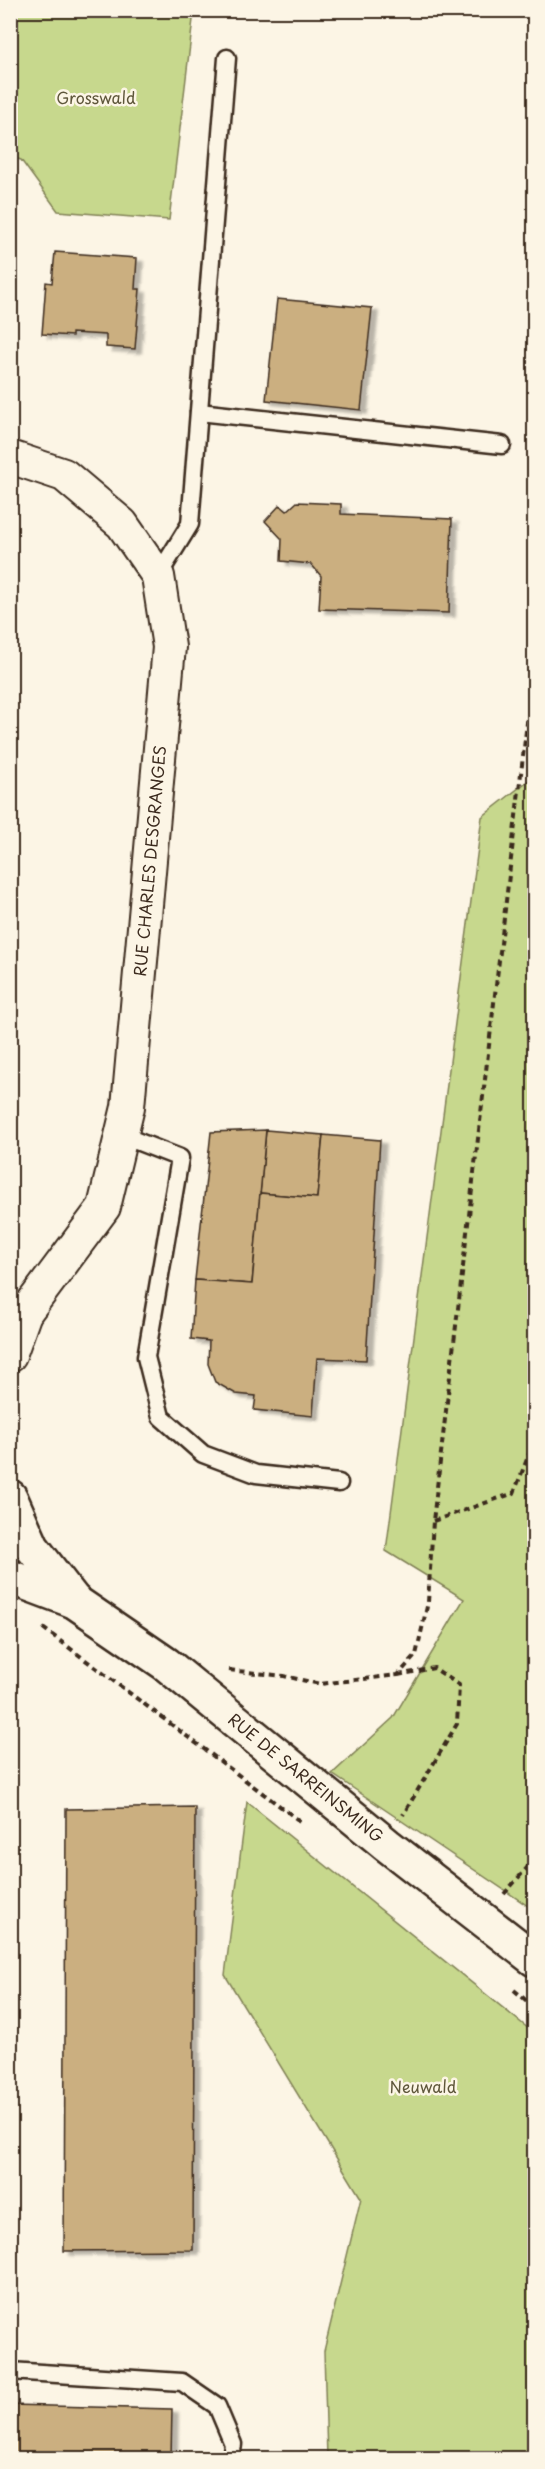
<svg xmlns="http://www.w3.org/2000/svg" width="545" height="2469" font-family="'Playpen Sans',sans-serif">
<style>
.green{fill:#c7d88d;stroke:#818156;stroke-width:1.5}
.building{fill:#cbaf80;stroke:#3b2a1e;stroke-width:1.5;filter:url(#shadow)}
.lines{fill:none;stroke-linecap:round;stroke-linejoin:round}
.lane-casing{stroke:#3b2a1e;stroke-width:21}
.street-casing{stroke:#3b2a1e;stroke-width:36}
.secondary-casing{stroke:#3b2a1e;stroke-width:38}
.path{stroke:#3b2a1e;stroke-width:4;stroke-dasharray:6 4.5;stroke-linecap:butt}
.lane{stroke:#fcf5e5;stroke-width:16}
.street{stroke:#fcf5e5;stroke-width:32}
.secondary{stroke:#fcf5e5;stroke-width:33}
.labels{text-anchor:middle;stroke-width:5;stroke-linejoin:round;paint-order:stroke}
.park-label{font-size:16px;fill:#5e563a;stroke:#fcf5e5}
.street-label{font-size:16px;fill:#3b2a1e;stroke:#fcf5e5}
</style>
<defs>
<filter id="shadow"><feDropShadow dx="6" dy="4" stdDeviation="1.5" flood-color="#0004"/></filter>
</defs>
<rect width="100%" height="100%" fill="#fcf5e5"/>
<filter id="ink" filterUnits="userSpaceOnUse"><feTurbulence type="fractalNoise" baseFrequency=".0167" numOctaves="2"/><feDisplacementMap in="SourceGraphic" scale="12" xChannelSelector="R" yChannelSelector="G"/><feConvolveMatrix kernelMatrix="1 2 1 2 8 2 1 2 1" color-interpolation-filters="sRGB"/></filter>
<g filter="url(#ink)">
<g class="green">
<polygon points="11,10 194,11 169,220 58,211 21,160 11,157"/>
<polygon points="534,776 534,1910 332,1774 393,1718 464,1599 386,1551 482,817"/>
<polygon points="247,1802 534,2033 534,2458 327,2458 324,2351 361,2198 225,1975"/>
</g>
<g class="building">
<polygon points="55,252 137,258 135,289 140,289 135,349 106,347 106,335 72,333 72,336 42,334 46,282 52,283"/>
<polygon points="277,299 372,308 361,410 266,400"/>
<polygon points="297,502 341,504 341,514 452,519 449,613 319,609 321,576 311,564 281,561 282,539 265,521 280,505 287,511"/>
<polygon points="266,1130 323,1135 317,1198 260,1193"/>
<polygon points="266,1130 252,1284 195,1280 211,1132"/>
<polygon points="323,1135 380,1140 366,1360 317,1358 313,1416 254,1410 256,1396 236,1394 215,1382 208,1364 209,1341 191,1339 195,1280 252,1284 260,1193 317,1198"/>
<polygon points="195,1807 193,2250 64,2251 66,1809"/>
<polygon points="10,2405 172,2409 171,2458 10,2458"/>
</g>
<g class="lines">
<g class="lane-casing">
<g id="lane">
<polyline points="199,412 502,445"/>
<polyline points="158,576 190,524 227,58"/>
<polyline points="121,1135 180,1158 146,1357 161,1417 203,1454 256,1474 339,1483"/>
<polyline points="10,2371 182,2382 217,2406 233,2444 231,2458"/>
</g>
</g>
<g class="street-casing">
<g id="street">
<polyline points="10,457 64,475 122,524 158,576 169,647 128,1107 104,1207 25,1313 10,1324"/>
<polyline points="10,1355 25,1313"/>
</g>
</g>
<g class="secondary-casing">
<g id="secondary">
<polyline points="10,1497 32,1547 74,1601"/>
<polyline points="10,1577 74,1601 166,1664 387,1845 534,1959"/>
</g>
</g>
<g class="path">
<polyline points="433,1521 514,1493 534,1441"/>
<polyline points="43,1628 301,1822"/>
<polyline points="229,1670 284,1676 320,1684 398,1675 416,1655 428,1602 433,1521 534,663"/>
<polyline points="398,1675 434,1668 459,1685 457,1724 403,1815"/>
<polyline points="504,1894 534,1860"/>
<polyline points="514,1990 534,2007"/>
</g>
<use href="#lane" class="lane"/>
<use href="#street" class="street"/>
<use href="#secondary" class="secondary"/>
</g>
</g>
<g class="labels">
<g class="park-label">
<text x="96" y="104">Grosswald</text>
<text x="423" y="2093">Neuwald</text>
</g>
<g class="street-label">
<text transform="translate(150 861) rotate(-85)" y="6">RUE CHARLES DESGRANGES</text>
<text transform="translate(306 1778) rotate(39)" y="6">RUE DE SARREINSMING</text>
</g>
</g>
<rect width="545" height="2469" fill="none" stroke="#fcf5e5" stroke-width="36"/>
<rect x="18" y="18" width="509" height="2433" fill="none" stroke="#3b2a1e" stroke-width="2" filter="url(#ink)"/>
</svg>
